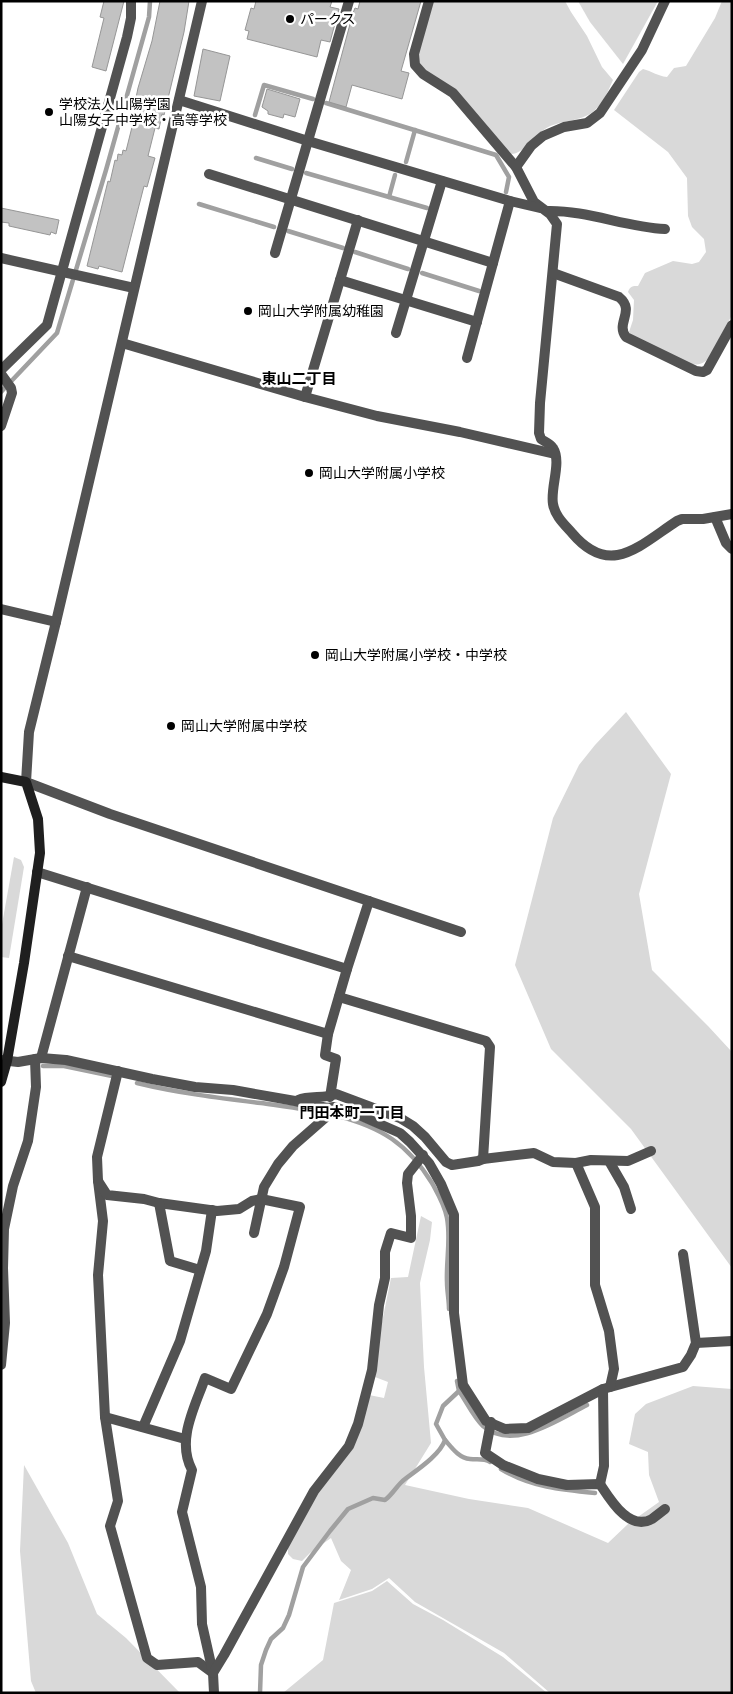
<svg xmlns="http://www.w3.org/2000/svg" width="733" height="1694" font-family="Raleway,'Noto Sans JP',sans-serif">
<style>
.green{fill:#d9d9d9}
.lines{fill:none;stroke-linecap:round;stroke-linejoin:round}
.stream{stroke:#a0a0a0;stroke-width:4.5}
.building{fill:#c2c2c2;stroke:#969696}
.street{stroke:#525252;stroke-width:10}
.secondary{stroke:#1f1f1f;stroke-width:10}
.poi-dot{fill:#000;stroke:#fff;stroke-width:2}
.labels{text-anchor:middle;stroke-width:5;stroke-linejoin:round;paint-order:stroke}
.poi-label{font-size:14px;fill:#000;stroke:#fff;text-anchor:start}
.neighbourhood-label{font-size:15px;font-weight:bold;fill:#000;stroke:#fff}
</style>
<rect width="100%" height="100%" fill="#fff"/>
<g class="green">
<path d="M432 1H565L571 12 587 36 602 67 613 80C608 91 604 102 595 110 581 123 560 119 545 129 533 136 524 154 511 154L503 147 418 63V49Z"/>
<polygon points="578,1 658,1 623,64 590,22"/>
<path d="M722 1H732V315L708 359C701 366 695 365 685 363L632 336 629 332 633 320 634 300 628 292C630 286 633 286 638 286L645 273 673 261 692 264 699 262 706 252 704 239 692 227 688 216 687 178 668 152 614 110 639 72 643 69C652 71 657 76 667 77L674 68 686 66 715 18Z"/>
<polygon points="626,712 671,774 639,894 652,970 708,1026 732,1052 732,1268 631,1129 551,1049 515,965 553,818 579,765 595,745"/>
<polygon points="14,857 21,860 24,867 9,958 1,957 1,930"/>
<polygon points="421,1216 432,1222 430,1240 420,1283 424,1367 431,1443 405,1485 469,1499 528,1508 608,1543 628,1524 659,1502 649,1475 648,1452 629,1444 635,1414 646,1404 693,1386 732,1389 732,1693 550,1693 504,1653 415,1602 389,1578 372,1589 339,1600 351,1570 341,1561 331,1538 310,1553 302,1561 293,1559 288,1554 288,1544 317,1493 353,1447 369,1395 384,1398 388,1382 375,1377 381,1327 391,1278 408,1277"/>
<polygon points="24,1465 68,1543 97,1614 126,1638 180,1693 36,1693 31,1681 20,1551"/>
<polygon points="387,1581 413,1604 443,1620 503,1657 547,1693 283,1693 323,1660 334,1603 372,1591"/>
</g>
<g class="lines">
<g class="stream">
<polyline points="326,103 496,155 509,177 506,192"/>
<polyline points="255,115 264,85 313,99"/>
<polyline points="256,158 292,169"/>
<polyline points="406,162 415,130"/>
<polyline points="306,173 427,208"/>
<polyline points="389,197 395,175"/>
<polyline points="199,204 274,227"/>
<polyline points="288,231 343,248"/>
<polyline points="355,252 408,269"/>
<polyline points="422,273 479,291"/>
<polyline points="1,392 57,333 106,170 149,17 150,1"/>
<polyline points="43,1066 64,1066 112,1076"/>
<path d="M137 1083C178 1093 219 1098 261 1103 303 1109 355 1114 392 1139 408 1150 422 1167 432 1183 438 1194 445 1206 447 1218 451 1239 446 1261 447 1282 447 1291 449 1300 449 1309"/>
<path d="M459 1391C466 1401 474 1418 483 1426 513 1452 559 1419 587 1405"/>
<path d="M445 1440C452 1448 459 1458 470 1459 477 1460 484 1458 490 1462"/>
<path d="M501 1469C530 1487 562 1490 595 1493"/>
<path d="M260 1693 261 1665 266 1650 271 1639 283 1628 289 1615 303 1567 330 1531 348 1509 373 1498 385 1500C393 1494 397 1485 405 1479 417 1470 440 1455 445 1440L436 1424 443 1406 459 1391 457 1381"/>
</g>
</g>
<g class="building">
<polygon points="104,1 124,1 106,71 92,67 104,18 100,17"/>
<polygon points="160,1 189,1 184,32 164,115 162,114 159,129 155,128 148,156 155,158 147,187 144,186 122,272 99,266 98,269 87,266 108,181 110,182 115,160 117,161 118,154 122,155 123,150 126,151 133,123 131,122 138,88 152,41"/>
<polygon points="256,1 332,1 330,7 339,9 330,42 321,40 317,57 247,39 249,31 245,30 251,8 254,9"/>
<polygon points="360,1 421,1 401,71 409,73 402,99 352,85 346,107 329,102 353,13 355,8 358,9"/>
<polygon points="203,49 230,56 220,101 194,96"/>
<polygon points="267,89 300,99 295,117 284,114 283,118 268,114 268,111 262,107"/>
<polygon points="1,208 59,220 56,234 51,232 50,235 9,226 9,223 1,222"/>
</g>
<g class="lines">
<g class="street">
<polyline points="202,1 56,622 29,732 26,782 110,814 461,932"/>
<path d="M429 1 414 54 415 65 423 74 453 93 516 167 534 202 550 214 557 224 540 403 539 433 541 439C545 442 550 443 553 448 562 462 550 488 553 504 555 516 564 524 572 533 610 578 639 546 677 521L682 519H703L732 514"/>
<polyline points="179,100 308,141 510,201 540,208"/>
<polyline points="516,167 531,146 543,136 564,127 587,123 600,113 642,50 665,1"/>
<polyline points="209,174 493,263"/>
<path d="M547 211C587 210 625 227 665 229"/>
<polyline points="275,253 349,1"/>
<polyline points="1,258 134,288"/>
<path d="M553 273 619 297C636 311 615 323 626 337L696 371 703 372 707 370 732 325"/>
<polyline points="340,280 477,322"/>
<polyline points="396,333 442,181"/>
<polyline points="122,343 305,397 377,416 460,432 555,454"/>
<polyline points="467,358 510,201"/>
<polyline points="1,370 47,325 127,37 131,18 131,1"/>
<polyline points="1,374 11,388 12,393 1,426"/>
<polyline points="305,397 358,220"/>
<polyline points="715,517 726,543 732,549"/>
<polyline points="1,609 56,622"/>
<polyline points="37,872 347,969"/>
<polyline points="68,956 328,1034 347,969 369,901"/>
<polyline points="339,997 486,1041 490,1047 483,1159"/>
<polyline points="328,1034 325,1055 336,1059 330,1097"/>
<polyline points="41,1058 87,887"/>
<polyline points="1,1060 18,1062 41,1058 66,1060 152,1079 195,1087 233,1090 295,1101 327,1108 334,1107 359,1115 400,1133 410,1142 429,1163 441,1184 454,1215 454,1313 463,1385 486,1421 505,1429 528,1428 603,1389 683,1367 691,1355 696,1343 683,1254"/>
<polyline points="118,1071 97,1157 98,1181 103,1221 98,1275 105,1417 118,1501 110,1526 147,1658 157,1665 198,1662 213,1673 214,1693"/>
<path d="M298 1100C310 1095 324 1099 336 1094L400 1118 413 1126 425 1137 446 1162 452 1165 478 1161 483 1159 534 1153 553 1162 576 1163 591 1160 628 1161 651 1151"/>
<polyline points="609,1161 624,1187 631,1209"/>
<polyline points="576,1163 595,1207 595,1285 609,1331 614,1369 610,1387"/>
<path d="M98 1181 107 1195 144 1199 159 1203 217 1211 239 1209 252 1201 261 1199 300 1207 284 1267 267 1314 231 1389 205 1378C195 1407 176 1440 192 1470L182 1512 201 1587 202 1624 213 1673"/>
<polyline points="159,1203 170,1261 200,1270"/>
<polyline points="254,1233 264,1187 278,1164 293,1146 325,1118 327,1108"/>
<polyline points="696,1343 732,1341"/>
<polyline points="1,1365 5,1323 3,1268 4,1229 13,1186 28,1141 36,1087 35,1059"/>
<polyline points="105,1417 185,1439"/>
<path d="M491 1422 485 1453 503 1465 538 1479 567 1485 600 1484C610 1499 629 1532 652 1519 656 1516 661 1512 665 1509"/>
<polyline points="143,1427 180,1341 206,1251 212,1210"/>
<polyline points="600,1484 604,1466 603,1389"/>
<polyline points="213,1673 224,1655 314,1491 349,1446 358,1424 372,1370 379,1305 385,1278 385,1252 391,1233 411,1238 411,1216 407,1183 408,1174 423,1155"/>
</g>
<polyline class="secondary" points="1,777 26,782 38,819 40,853 24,963 7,1061 1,1082"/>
</g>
<g class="poi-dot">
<circle cx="290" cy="19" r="5"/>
<circle cx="49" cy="112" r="5"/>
<circle cx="248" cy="311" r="5"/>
<circle cx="309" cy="473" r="5"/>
<circle cx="315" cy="655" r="5"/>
<circle cx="171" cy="726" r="5"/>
</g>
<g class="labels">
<g class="poi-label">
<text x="300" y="24">パークス</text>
<text x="59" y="109">学校法人山陽学園<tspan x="59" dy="16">山陽女子中学校・高等学校</tspan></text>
<text x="258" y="316">岡山大学附属幼稚園</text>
<text x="319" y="478">岡山大学附属小学校</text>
<text x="325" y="660">岡山大学附属小学校・中学校</text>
<text x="181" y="731">岡山大学附属中学校</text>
</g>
<g class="neighbourhood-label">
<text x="299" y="384">東山二丁目</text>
<text x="352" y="1118">門田本町一丁目</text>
</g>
</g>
<rect width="733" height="1694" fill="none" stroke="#000000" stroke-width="5"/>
</svg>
